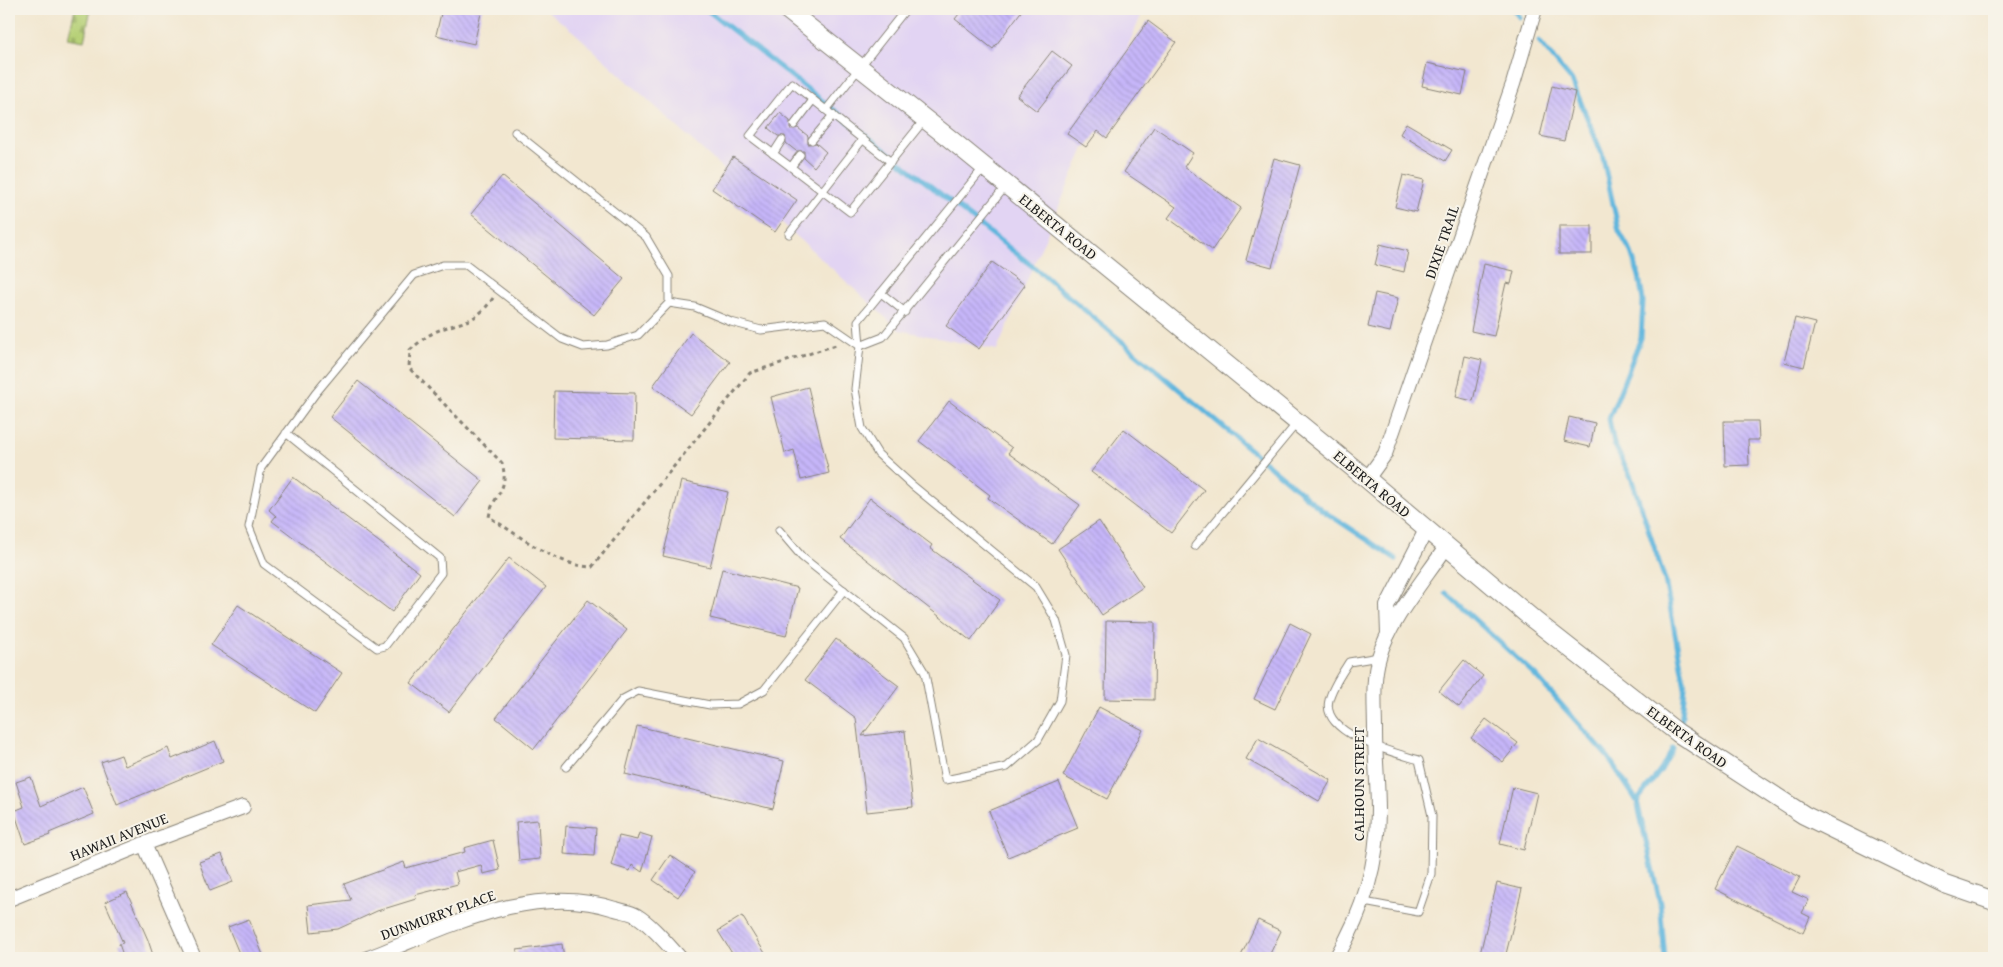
<svg xmlns="http://www.w3.org/2000/svg" width="2003" height="967" font-family="'Gentium Book Plus',serif">
<style>
.built{fill:#e2d4f3}
.cemetery{fill:url(#cemetery-stones);stroke:#697649}
.lines{fill:none;stroke-linecap:round;stroke-linejoin:round}
.stream{stroke:#60b6dd;stroke-width:5}
.building{fill:url(#building-back-hatch)}
.service-casing{stroke:#878276;stroke-width:9}
.minor-casing{stroke:#878276;stroke-width:16}
.tertiary-casing{stroke:#878276;stroke-width:20}
.path{stroke:#878276;stroke-width:3;stroke-dasharray:4 4;stroke-linecap:butt}
.service{stroke:#fff;stroke-width:7}
.minor{stroke:#fff;stroke-width:14}
.tertiary{stroke:#fff;stroke-width:18}
.labels{text-anchor:middle;stroke-width:4;stroke-linejoin:round;paint-order:stroke}
.street-label{font-size:15px;fill:#1c1c1c;stroke:#f7f3e8}
</style>
<defs>
<pattern id="cemetery-stones" width="16" height="16" patternUnits="userSpaceOnUse" patternTransform="scale(1.25)"><rect width="16" height="16" fill="#b6d076"/><path d="M2 7V4a2 2 0 0 1 4 0v3zM10 15v-3a2 2 0 0 1 4 0v3z" fill="#9cb266"/></pattern>
<pattern id="building-back-hatch" width="6" height="6" patternUnits="userSpaceOnUse" patternTransform="scale(1.25)"><rect width="6" height="6" fill="#c6b6f9"/><path d="M-1 5l2 2M0 0l6 6M5-1l2 2" fill="none" stroke="#aa9cd5"/></pattern>
</defs>
<rect width="100%" height="100%" fill="#f7f3e8"/>
<filter id="ink" filterUnits="userSpaceOnUse"><feTurbulence type="fractalNoise" baseFrequency=".02" numOctaves="2"/><feDisplacementMap in="SourceGraphic" scale="10" xChannelSelector="R" yChannelSelector="G"/><feConvolveMatrix kernelMatrix="1 2 1 2 8 2 1 2 1" color-interpolation-filters="sRGB"/></filter>
<filter id="wash" filterUnits="userSpaceOnUse"><feTurbulence type="fractalNoise" baseFrequency=".0096" numOctaves="4" result="noise"/><feDisplacementMap in="SourceGraphic" scale="20" xChannelSelector="R" yChannelSelector="G"/><feGaussianBlur stdDeviation="1.12" result="paint"/><feColorMatrix in="noise" values="0 0 0 0 0 0 0 0 0 0 0 0 0 0 0 0 0 1.4 0 .05"/><feComposite in="paint" operator="in"/></filter>
<g filter="url(#wash)">
<rect width="100%" height="100%" fill="#f2e7d0"/>
<polygon class="built" points="545,9 1144,9 997,350 899,330 575,33"/>
<polygon class="cemetery" points="75,9 91,9 84,41 68,38"/>
<g class="lines">
<g class="stream">
<polyline points="706,9 1036,269 1322,510 1396,559"/>
<polyline points="1513,9 1519,17"/>
<polyline points="1539,41 1572,81 1602,154 1619,231 1631,252 1639,276 1643,301 1641,338 1609,419 1614,444 1631,477 1665,580 1685,687 1681,724"/>
<polyline points="1446,593 1535,675 1608,757 1637,801 1660,903 1665,958"/>
<polyline points="1637,801 1661,770 1673,748"/>
</g>
</g>
<g id="blocks">
<g class="building">
<polygon points="442,9 482,9 474,44 436,35"/>
<polygon points="963,9 1023,9 993,49 955,19"/>
<polygon points="1148,21 1176,42 1107,138 1098,131 1086,147 1067,134"/>
<polygon points="1052,51 1072,66 1037,111 1017,96"/>
<polygon points="1427,63 1467,72 1462,95 1422,86"/>
<polygon points="1552,86 1575,92 1564,141 1540,136"/>
<polygon points="780,113 790,121 790,129 798,128 808,136 808,144 816,143 826,152 814,167 804,158 804,151 796,151 786,143 785,136 778,136 768,128"/>
<polygon points="1406,123 1452,150 1445,161 1400,134"/>
<polygon points="1154,127 1193,153 1184,167 1241,208 1212,250 1168,218 1176,207 1124,172"/>
<polygon points="733,157 797,200 775,232 712,189"/>
<polygon points="1274,158 1300,165 1272,267 1246,260"/>
<polygon points="1403,175 1424,180 1416,212 1395,207"/>
<polygon points="502,176 624,279 594,315 471,214"/>
<rect x="1559" y="226" width="33" height="28"/>
<polygon points="1380,244 1408,251 1404,272 1375,265"/>
<polygon points="992,262 1025,285 979,349 946,326"/>
<polygon points="1484,264 1514,271 1511,284 1506,283 1494,336 1471,331"/>
<polygon points="1375,293 1398,298 1390,332 1368,327"/>
<polygon points="1795,318 1815,323 1804,367 1784,362"/>
<polygon points="691,333 730,362 691,414 653,386"/>
<polygon points="1465,356 1482,360 1473,401 1456,397"/>
<polygon points="358,381 483,481 455,517 330,417"/>
<polygon points="808,387 829,473 801,480 794,450 785,453 771,397"/>
<polygon points="554,391 635,393 634,440 553,438"/>
<polygon points="949,401 1012,448 1008,453 1080,505 1052,544 988,498 990,495 919,441"/>
<polygon points="1569,417 1595,423 1590,447 1564,441"/>
<polygon points="1724,421 1758,421 1759,440 1748,440 1749,465 1725,466"/>
<polygon points="1124,429 1204,490 1171,533 1091,472"/>
<polygon points="293,477 420,573 392,612 272,521 276,516 269,510"/>
<polygon points="681,481 728,492 710,567 663,556"/>
<polygon points="870,498 932,545 930,548 1000,600 971,641 840,539"/>
<polygon points="1099,521 1143,587 1102,615 1058,549"/>
<polygon points="509,558 546,587 449,712 411,683"/>
<polygon points="722,569 798,588 786,636 710,618"/>
<polygon points="588,600 627,630 534,749 496,718"/>
<polygon points="238,605 342,673 315,713 211,645"/>
<polygon points="1106,621 1155,622 1154,700 1105,699"/>
<polygon points="1290,623 1311,634 1275,709 1254,699"/>
<polygon points="836,639 899,686 862,736 905,731 913,807 867,812 856,718 805,680"/>
<polygon points="1464,660 1483,676 1459,707 1439,691"/>
<polygon points="1099,707 1143,730 1107,799 1063,776"/>
<polygon points="1486,719 1518,743 1503,762 1471,738"/>
<polygon points="637,726 784,761 773,809 625,774"/>
<polygon points="1258,738 1331,780 1319,801 1246,759"/>
<polygon points="215,741 223,761 117,805 101,762 121,755 125,766 168,748 172,759"/>
<polygon points="31,777 41,806 83,787 94,814 49,833 50,835 25,844 14,811 24,807 16,782"/>
<polygon points="1059,782 1078,828 1008,857 989,811"/>
<polygon points="1513,787 1537,793 1524,850 1500,844"/>
<polygon points="538,820 540,859 519,861 516,822"/>
<polygon points="566,826 596,828 594,856 564,854"/>
<polygon points="639,833 652,837 642,872 632,865 630,871 611,865 619,836 637,840"/>
<polygon points="493,840 500,870 483,874 481,865 455,872 458,884 415,895 416,899 377,911 338,929 311,932 308,905 351,900 344,884 404,862 406,868 465,852 464,848"/>
<polygon points="1737,846 1800,877 1792,892 1809,900 1802,913 1810,917 1803,933 1715,889"/>
<polygon points="222,854 233,882 210,891 199,862"/>
<polygon points="670,855 695,872 678,897 653,880"/>
<polygon points="1497,883 1522,889 1505,958 1479,958"/>
<polygon points="127,892 148,940 154,958 124,958 119,944 123,943 105,902"/>
<polygon points="742,916 768,958 735,958 718,931"/>
<polygon points="249,919 263,955 255,958 241,958 228,927"/>
<polygon points="1258,920 1281,931 1268,958 1240,958"/>
<polygon points="562,944 564,958 518,958 517,950"/>
</g>
</g>
</g>
<g filter="url(#ink)">
<use href="#blocks" fill-opacity="0" stroke="#878276" stroke-width="1"/>
<g class="lines">
<g class="service-casing">
<g id="service">
<polyline points="826,110 906,9"/>
<polyline points="794,125 813,100"/>
<polyline points="812,140 833,115"/>
<polyline points="773,154 782,140"/>
<polyline points="891,162 792,83 750,136 850,212 925,119"/>
<polyline points="791,167 800,155"/>
<polyline points="789,234 863,139"/>
<polyline points="881,293 905,312"/>
<polyline points="669,303 695,307 731,322 761,330 825,322 860,346"/>
<polyline points="860,346 883,337 1006,186"/>
<polyline points="286,433 440,558 441,573 385,646 377,648 264,564 249,527 261,468 315,394 414,275 443,265 466,265 562,339 583,347 607,345 638,335 669,303 669,276 646,237 515,132"/>
<polyline points="779,530 802,557 904,638 925,673 945,780 1007,767 1038,740 1060,701 1066,655 1056,620 1036,587 912,485 878,454 862,428 855,389 860,346 858,321 984,167"/>
<polyline points="1195,546 1297,423"/>
<polyline points="566,767 623,699 638,691 710,705 738,704 764,690 844,590"/>
<path d="M1364 902 1418 912 1431 874 1432 816 1419 760C1396 753 1320 735 1329 700 1332 687 1342 673 1349 662L1379 657"/>
</g>
</g>
<g class="minor-casing">
<g id="minor">
<polyline points="1367,479 1385,454 1513,84 1535,9"/>
<polyline points="1388,634 1387,606 1426,530"/>
<polyline points="144,844 194,958"/>
<polyline points="9,899 144,844 243,807"/>
<path d="M368 958C444 929 532 881 615 909 622 911 631 912 637 916 653 926 667 944 680 958"/>
<path d="M1336 958C1363 913 1378 864 1378 811 1378 785 1375 758 1375 732 1375 707 1372 681 1379 657 1389 621 1425 579 1446 547"/>
</g>
</g>
<g class="tertiary-casing">
<polyline id="tertiary" points="786,9 949,138 1367,479 1534,620 1678,733 1804,815 1945,884 1994,901"/>
</g>
<path class="path" d="M493 298C472 328 460 319 433 333 425 337 417 344 410 350L409 368 502 463C510 492 493 493 489 517 519 535 556 566 592 567L750 373 839 344"/>
<use href="#service" class="service"/>
<use href="#minor" class="minor"/>
<use href="#tertiary" class="tertiary"/>
</g>
</g>
<g class="labels">
<g class="street-label">
<text transform="translate(1058 227) rotate(39)" y="5">ELBERTA ROAD</text>
<text transform="translate(1442 242) rotate(-71)" y="5">DIXIE TRAIL</text>
<text transform="translate(1372 484) rotate(40)" y="5">ELBERTA ROAD</text>
<text transform="translate(1687 737) rotate(36)" y="5">ELBERTA ROAD</text>
<text transform="translate(1359 784) rotate(-90)" y="5">CALHOUN STREET</text>
<text transform="translate(119 837) rotate(-22)" y="5">HAWAII AVENUE</text>
<text transform="translate(438 915) rotate(-20)" y="5">DUNMURRY PLACE</text>
</g>
</g>
<rect width="2003" height="967" fill="none" stroke="#f7f3e8" stroke-width="30"/>
</svg>
